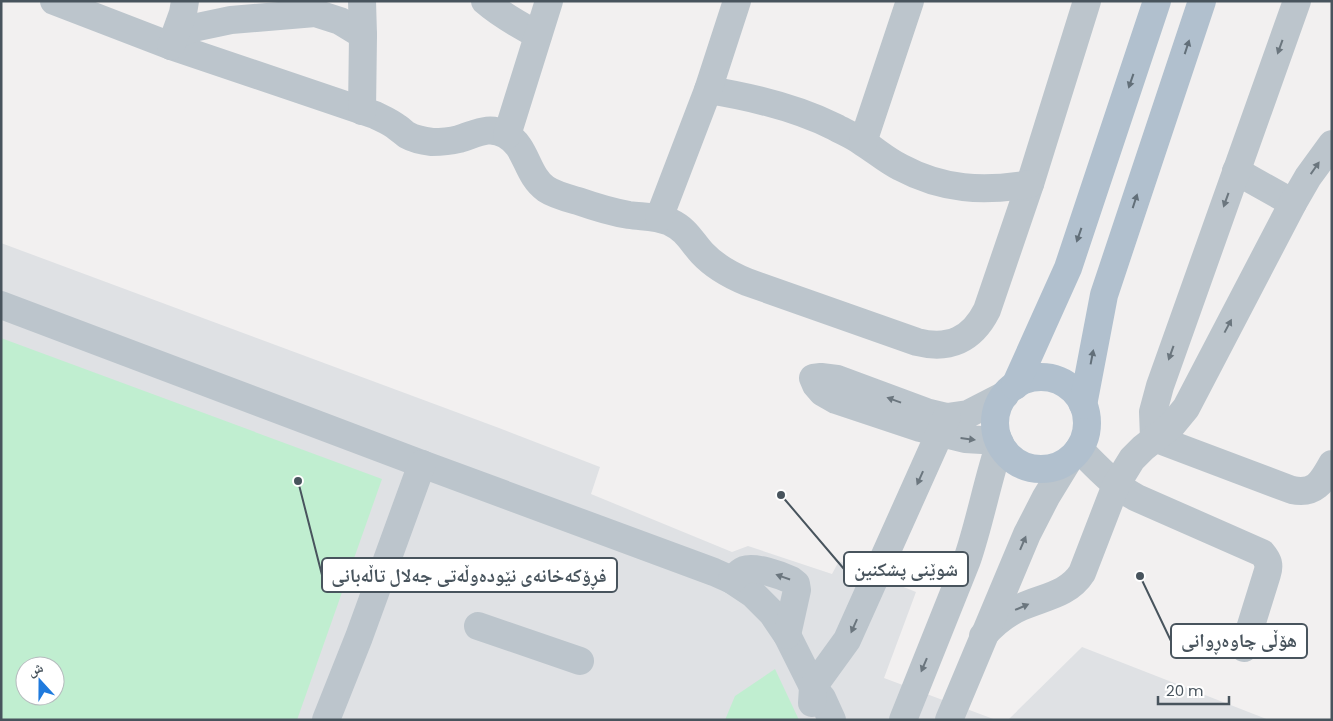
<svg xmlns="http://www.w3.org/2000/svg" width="1333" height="721" font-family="Poppins,'Noto Naskh Arabic',sans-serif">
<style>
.airport{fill:#dfe1e4;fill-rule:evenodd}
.green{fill:#c0eed0;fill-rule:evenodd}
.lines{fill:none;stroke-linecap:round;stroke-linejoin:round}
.minor{stroke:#bcc5cc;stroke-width:28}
.major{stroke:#b1c0ce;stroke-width:28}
.oneway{fill:#626f79}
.oneway2{fill:#6b767e}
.leader{fill:none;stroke:#48545d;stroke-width:2}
.callout-dot{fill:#48545d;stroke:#fff;stroke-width:2}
.callout{fill:#fff;stroke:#48545d;stroke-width:2}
.callout-label{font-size:19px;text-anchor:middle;font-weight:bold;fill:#48545d}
</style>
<rect width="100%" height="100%" fill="#f2f0f0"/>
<g class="airport">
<path d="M1 243 499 428 600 467 591 494 732 552 748 546 832 574 839 561 916 592 884 678 996 720H1ZM25 666H55V696H25Z"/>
<polygon points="1082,647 1269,720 1008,720"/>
</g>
<g class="green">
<path d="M1 338 382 479 297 720H1ZM25 666H55V696H25Z"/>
<polygon points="775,669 799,720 725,720 735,696"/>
</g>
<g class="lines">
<g class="minor">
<path d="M54 1 171 46 375 115C383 119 391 122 398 128 401 130 404 133 407 135 414 139 424 141 432 142 441 142 451 141 459 139 476 134 489 125 506 135 527 146 526 175 546 189 555 195 567 198 578 201 595 207 611 212 629 215 643 217 656 216 670 222 687 230 691 241 702 253 715 267 730 275 747 282L917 342C949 350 972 340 987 310L1030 184 1087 1"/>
<path d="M485 1C501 15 519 25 538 35"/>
<polyline points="176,35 193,28 231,20 315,13 340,21 363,35"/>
<polyline points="171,46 183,13 185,1"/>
<path d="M708 90C752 97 795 107 835 127 844 132 854 136 862 142 875 150 886 160 900 167 943 190 983 192 1030 184"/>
<polyline points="362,111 363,35 362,1"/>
<polyline points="507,135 549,1"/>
<polyline points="863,142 910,1"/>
<polyline points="1236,171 1293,203"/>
<polyline points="659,218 708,90 737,1"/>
<polyline points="1,305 422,464 714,572 732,580 753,594 772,613 787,635 813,687 822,698 832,720"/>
<polyline points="1154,438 1153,412 1160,386 1297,1"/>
<path d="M1154 438 1292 490C1315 495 1322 482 1332 464"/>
<polyline points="998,439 982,440 965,439 920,428 836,400 822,392 816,385 813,378 821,377 837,379 926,412 947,417 968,414 1005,395"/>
<path d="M1079 449C1098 468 1113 485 1137 498L1262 553C1268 560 1270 565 1267 574L1244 648"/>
<path d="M732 580C735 577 739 572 744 570 755 566 780 575 791 580L796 584 797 590 787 635"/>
<polyline points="478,626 580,661"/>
<path d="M983 636C994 623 1005 614 1021 607 1043 597 1068 595 1082 573L1116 485 1132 459 1143 448 1172 425 1186 408 1293 203 1308 177 1332 144"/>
<polyline points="812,703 813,687 847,640 947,417"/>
<polyline points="326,720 359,637 422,464"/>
<path d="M903 720 967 560C980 522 987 482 1000 443"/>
<polyline points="949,720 1027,534 1046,497 1068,461"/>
</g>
<g class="major">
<circle cx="1041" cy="423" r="46"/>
<polyline points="1015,386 1068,268 1157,1"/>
<polyline points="1083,405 1104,295 1202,1"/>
</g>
</g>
<defs><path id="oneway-solid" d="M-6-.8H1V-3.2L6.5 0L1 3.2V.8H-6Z" transform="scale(1.25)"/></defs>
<g class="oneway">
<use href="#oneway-solid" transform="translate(1187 47) rotate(-72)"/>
<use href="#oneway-solid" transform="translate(1131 81) rotate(109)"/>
<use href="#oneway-solid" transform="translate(1135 201) rotate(-72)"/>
<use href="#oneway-solid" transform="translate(1079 235) rotate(109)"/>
<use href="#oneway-solid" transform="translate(1092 357) rotate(-79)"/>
</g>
<g class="oneway2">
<use href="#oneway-solid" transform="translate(1280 47) rotate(110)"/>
<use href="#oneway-solid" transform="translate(1315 168) rotate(-55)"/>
<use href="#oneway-solid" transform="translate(1226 200) rotate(110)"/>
<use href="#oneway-solid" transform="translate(1228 326) rotate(-62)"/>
<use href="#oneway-solid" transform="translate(1171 353) rotate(110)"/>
<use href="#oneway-solid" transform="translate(894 400) rotate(-160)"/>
<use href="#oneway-solid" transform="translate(968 439) rotate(7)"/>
<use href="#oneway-solid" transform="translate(920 478) rotate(114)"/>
<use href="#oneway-solid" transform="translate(1023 543) rotate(-67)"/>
<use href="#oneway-solid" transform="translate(783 577) rotate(-161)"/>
<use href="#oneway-solid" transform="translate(1022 607) rotate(-23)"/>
<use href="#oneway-solid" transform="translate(854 626) rotate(114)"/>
<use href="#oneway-solid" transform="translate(924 665) rotate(113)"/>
</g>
<path class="leader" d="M781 495L844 569M298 481L322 575M1140 576L1171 641"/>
<g class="callout-dot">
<circle cx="781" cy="495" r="5"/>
<circle cx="298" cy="481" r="5"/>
<circle cx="1140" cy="576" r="5"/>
</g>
<g class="callout">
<rect x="844" y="552" width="124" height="34" rx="5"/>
<rect x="322" y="558" width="295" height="34" rx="5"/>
<rect x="1171" y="624" width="136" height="34" rx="5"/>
</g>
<g class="callout-label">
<text x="906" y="576">شوێنی پشکنین</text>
<text x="469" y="582">فڕۆکەخانەی نێودەوڵەتی جەلال تاڵەبانی</text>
<text x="1239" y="647">هۆڵی چاوەڕوانی</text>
</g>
<rect width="1333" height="721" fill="none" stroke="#48545d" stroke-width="5"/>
<g transform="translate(40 681) rotate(339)"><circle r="24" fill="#ffffff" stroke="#b6bbbe"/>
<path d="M0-4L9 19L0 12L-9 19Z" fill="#1f7add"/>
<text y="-8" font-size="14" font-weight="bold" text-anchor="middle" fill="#48545d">ش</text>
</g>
<path d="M1158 696v8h71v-8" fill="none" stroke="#48545d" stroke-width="2.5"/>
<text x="1166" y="696" font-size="15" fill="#48545d" stroke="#ffffff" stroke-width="4" paint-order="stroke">20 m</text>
</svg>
